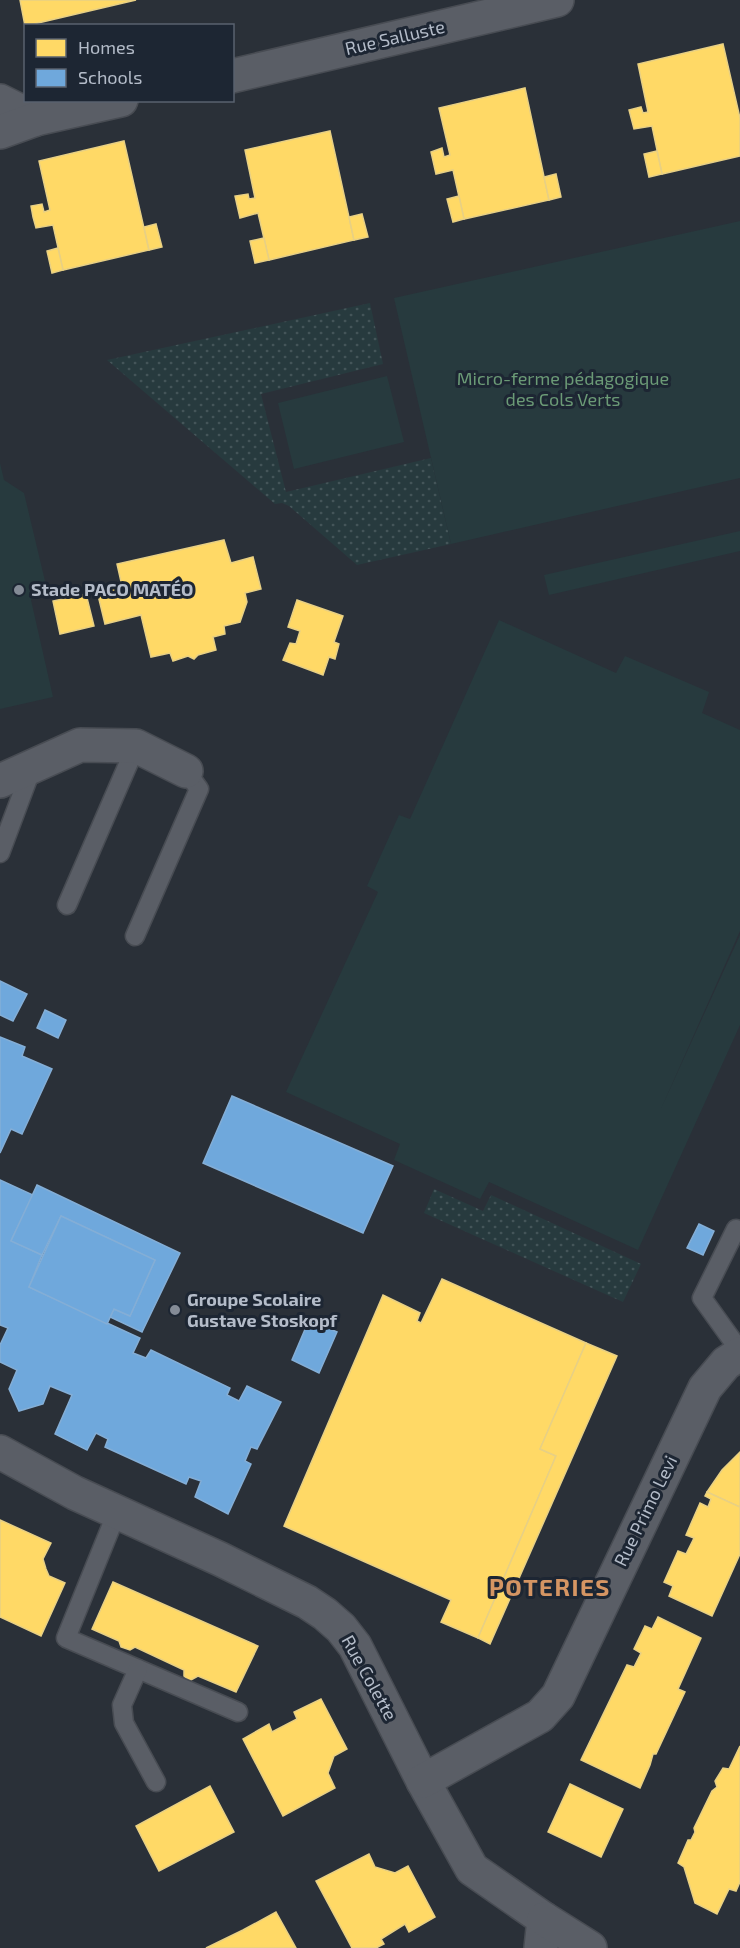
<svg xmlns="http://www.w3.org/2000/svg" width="740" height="1948" font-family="'Exo 2',sans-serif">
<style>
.grass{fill:url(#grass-dots)}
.garden{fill:#273a3e}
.homes{fill:#ffd966;stroke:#e8d084;stroke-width:1.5}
.schools{fill:#6fa8dc;stroke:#84aed6;stroke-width:1.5}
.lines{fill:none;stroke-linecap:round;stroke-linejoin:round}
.service-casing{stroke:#484c53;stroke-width:21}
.minor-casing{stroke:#484c53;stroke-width:36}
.service{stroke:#5a5e66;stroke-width:18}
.minor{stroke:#5a5e66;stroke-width:33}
.poi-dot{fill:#848b96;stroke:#1d2633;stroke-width:2}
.labels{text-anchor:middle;stroke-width:6;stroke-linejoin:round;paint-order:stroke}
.street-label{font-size:18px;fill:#b4bcc9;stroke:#1d2633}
.park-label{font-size:18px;fill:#6b9a76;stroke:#1d2633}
.poi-label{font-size:18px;font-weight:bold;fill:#b4bcc9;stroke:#1d2633;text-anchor:start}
.district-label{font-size:24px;font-weight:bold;letter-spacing:1.5px;fill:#d59563;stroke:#1d2633}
</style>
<defs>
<pattern id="grass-dots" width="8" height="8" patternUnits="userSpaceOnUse" patternTransform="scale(1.5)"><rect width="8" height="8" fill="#273a3e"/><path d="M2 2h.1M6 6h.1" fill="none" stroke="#445559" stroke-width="1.8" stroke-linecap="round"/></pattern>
</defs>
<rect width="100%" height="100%" fill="#2a3038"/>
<g class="grass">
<polygon points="370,303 383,364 261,394 286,492 431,458 451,544 357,565 289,506 282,503 275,504 107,360"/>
<polygon points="434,1189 483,1211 491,1195 641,1264 623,1302 424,1213"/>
</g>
<g class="garden">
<polygon points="740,221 740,478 451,544 394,298"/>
<polygon points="387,376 404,442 294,469 278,403"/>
<polygon points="0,463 4,480 24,493 45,581 31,600 53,697 0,709"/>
<polygon points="740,531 740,551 549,595 544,575"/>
<polygon points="499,620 616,673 625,656 709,692 702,713 740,730 740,931 660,1111 740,935 740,1025 638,1250 489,1182 480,1199 394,1160 400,1144 286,1092 378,892 367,886 399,815 410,819"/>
</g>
<g class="homes">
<polygon points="20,0 136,0 25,26"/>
<polygon points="723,44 740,118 740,156 662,174 652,126 634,129 629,110 641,107 643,113 648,112 638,64"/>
<polygon points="525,88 549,200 464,219 453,170 436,174 431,152 442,148 444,157 450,155 439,108"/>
<polygon points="330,131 354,240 269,260 258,213 240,218 237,205 235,196 248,194 249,199 255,198 245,150"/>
<polygon points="124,141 149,250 63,270 53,225 36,228 33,217 31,206 42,204 44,212 50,210 39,161"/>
<polygon points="657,151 662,174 649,177 644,154"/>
<polygon points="556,174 561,197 549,200 544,177"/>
<polygon points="459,196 464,219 453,222 447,199"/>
<polygon points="362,214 368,237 354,240 349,217"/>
<polygon points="156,224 162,247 149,250 144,227"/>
<polygon points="264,238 269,260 255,263 250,241"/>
<polygon points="58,248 63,270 52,273 47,251"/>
<polygon points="224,540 231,563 253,557 261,589 245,593 247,602 240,622 224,626 225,634 213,637 216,650 198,655 194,659 188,656 173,661 170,653 151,657 141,615 105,624 97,591 122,586 117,564"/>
<polygon points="86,594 94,626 60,634 53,601"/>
<polygon points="297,600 343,616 334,642 339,644 335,659 329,657 323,675 283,660 290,643 296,644 300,631 288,627"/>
<polygon points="442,1279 586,1343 540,1449 556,1456 478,1638 441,1622 451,1600 284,1526 383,1295 420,1313 417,1321 421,1323"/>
<polygon points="586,1343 617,1356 490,1644 478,1638 556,1456 540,1449"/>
<polygon points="740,1452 740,1507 707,1492 722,1470"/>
<polygon points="707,1492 740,1507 740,1554 712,1616 669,1596 673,1586 664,1582 678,1551 686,1554 694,1538 686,1535 700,1503 708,1507 711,1499 705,1496"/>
<polygon points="0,1520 51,1543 43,1559 46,1569 49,1576 65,1583 41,1636 0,1617"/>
<polygon points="113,1582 258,1646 236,1692 198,1676 189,1681 184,1676 184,1670 135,1647 130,1650 121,1647 119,1641 92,1629"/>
<polygon points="658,1617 701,1638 678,1689 685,1692 656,1754 653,1754 650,1765 640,1788 581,1760 627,1665 634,1667 641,1653 634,1649 645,1626 652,1629"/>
<polygon points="321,1699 347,1749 334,1756 328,1773 335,1788 283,1816 243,1739 269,1724 272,1732 297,1719 294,1712"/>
<polygon points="740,1746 740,1882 736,1891 729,1889 717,1914 695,1903 684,1867 678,1863 688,1840 691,1840 695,1832 694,1828 712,1791 717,1787 715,1781 723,1768 729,1769"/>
<polygon points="570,1784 623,1809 601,1857 548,1832"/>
<polygon points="210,1786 234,1832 159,1871 136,1826"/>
<polygon points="369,1854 375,1867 395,1873 408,1866 435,1917 409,1932 405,1924 381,1939 384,1944 376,1948 352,1948 316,1881"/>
<polygon points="276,1912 296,1948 206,1948 243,1930"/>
</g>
<g class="schools">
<polygon points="0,981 27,994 13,1021 0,1015"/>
<polygon points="45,1010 66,1020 58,1038 37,1028"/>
<polygon points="0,1037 25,1047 22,1056 52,1069 22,1134 11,1129 0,1153"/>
<polygon points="232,1096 393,1166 363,1233 203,1163"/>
<polygon points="0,1180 33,1195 11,1241 42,1255 29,1287 140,1338 133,1353 146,1358 151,1350 230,1388 227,1395 239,1401 247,1386 281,1402 257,1449 251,1447 245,1461 251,1464 228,1514 195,1497 201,1481 189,1477 186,1484 105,1447 108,1439 96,1433 87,1450 55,1434 72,1395 50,1386 43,1404 19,1411 9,1389 17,1370 0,1362 0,1345 8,1328 0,1325"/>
<polygon points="37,1185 180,1253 142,1332 110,1317 114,1309 130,1316 155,1260 61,1216 42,1255 11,1241"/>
<polygon points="61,1216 155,1260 130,1316 114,1309 107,1324 29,1287"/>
<polygon points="699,1224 714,1231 703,1255 687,1248"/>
<polygon points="309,1320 337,1332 319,1373 292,1360"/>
</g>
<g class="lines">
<g class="service-casing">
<g id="service">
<polyline points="0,853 33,765"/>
<polyline points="67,905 136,746"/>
<polyline points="135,936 199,789 186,771"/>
<polyline points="736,1229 702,1298 740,1351"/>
<polyline points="117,1512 66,1638 238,1712"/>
<polyline points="138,1669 122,1705 124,1723 156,1782"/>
</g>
</g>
<g class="minor-casing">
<g id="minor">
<polyline points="232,76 557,0"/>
<polyline points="0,101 36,119"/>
<polyline points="0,132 36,119 121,100"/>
<polyline points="0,781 80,745 136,746 186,771"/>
<polyline points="0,1452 75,1493 220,1559 307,1602 325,1614 341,1628 355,1646 423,1781 472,1869 544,1919 541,1948"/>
<polyline points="423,1781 540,1716 558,1696 705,1388 726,1363 740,1354"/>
<polyline points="544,1919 590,1948"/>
</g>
</g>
<use href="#service" class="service"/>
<use href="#minor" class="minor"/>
</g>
<g class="poi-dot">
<circle cx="19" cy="590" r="6"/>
<circle cx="175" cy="1310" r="6"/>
</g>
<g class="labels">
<g class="street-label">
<text transform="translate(395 38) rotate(-13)" y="6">Rue Salluste</text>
<text transform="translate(646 1511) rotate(-64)" y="6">Rue Primo Levi</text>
<text transform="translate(369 1678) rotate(61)" y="6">Rue Colette</text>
</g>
<g class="park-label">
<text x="563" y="385">Micro-ferme pédagogique<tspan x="563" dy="21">des Cols Verts</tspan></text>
</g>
<g class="poi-label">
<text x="31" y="596">Stade PACO MATÉO</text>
<text x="187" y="1306">Groupe Scolaire<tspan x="187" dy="21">Gustave Stoskopf</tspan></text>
</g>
<g class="district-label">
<text x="550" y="1596">POTERIES</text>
</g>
</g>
<rect x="24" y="24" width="210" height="78" fill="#1d2633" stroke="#59626f" stroke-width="1.5"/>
<rect x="36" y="39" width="30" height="18" fill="#ffd966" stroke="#59626f" stroke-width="1.5"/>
<text x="78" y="54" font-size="18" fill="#b4bcc9">Homes</text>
<rect x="36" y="69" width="30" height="18" fill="#6fa8dc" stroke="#59626f" stroke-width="1.5"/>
<text x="78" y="84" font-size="18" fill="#b4bcc9">Schools</text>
</svg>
